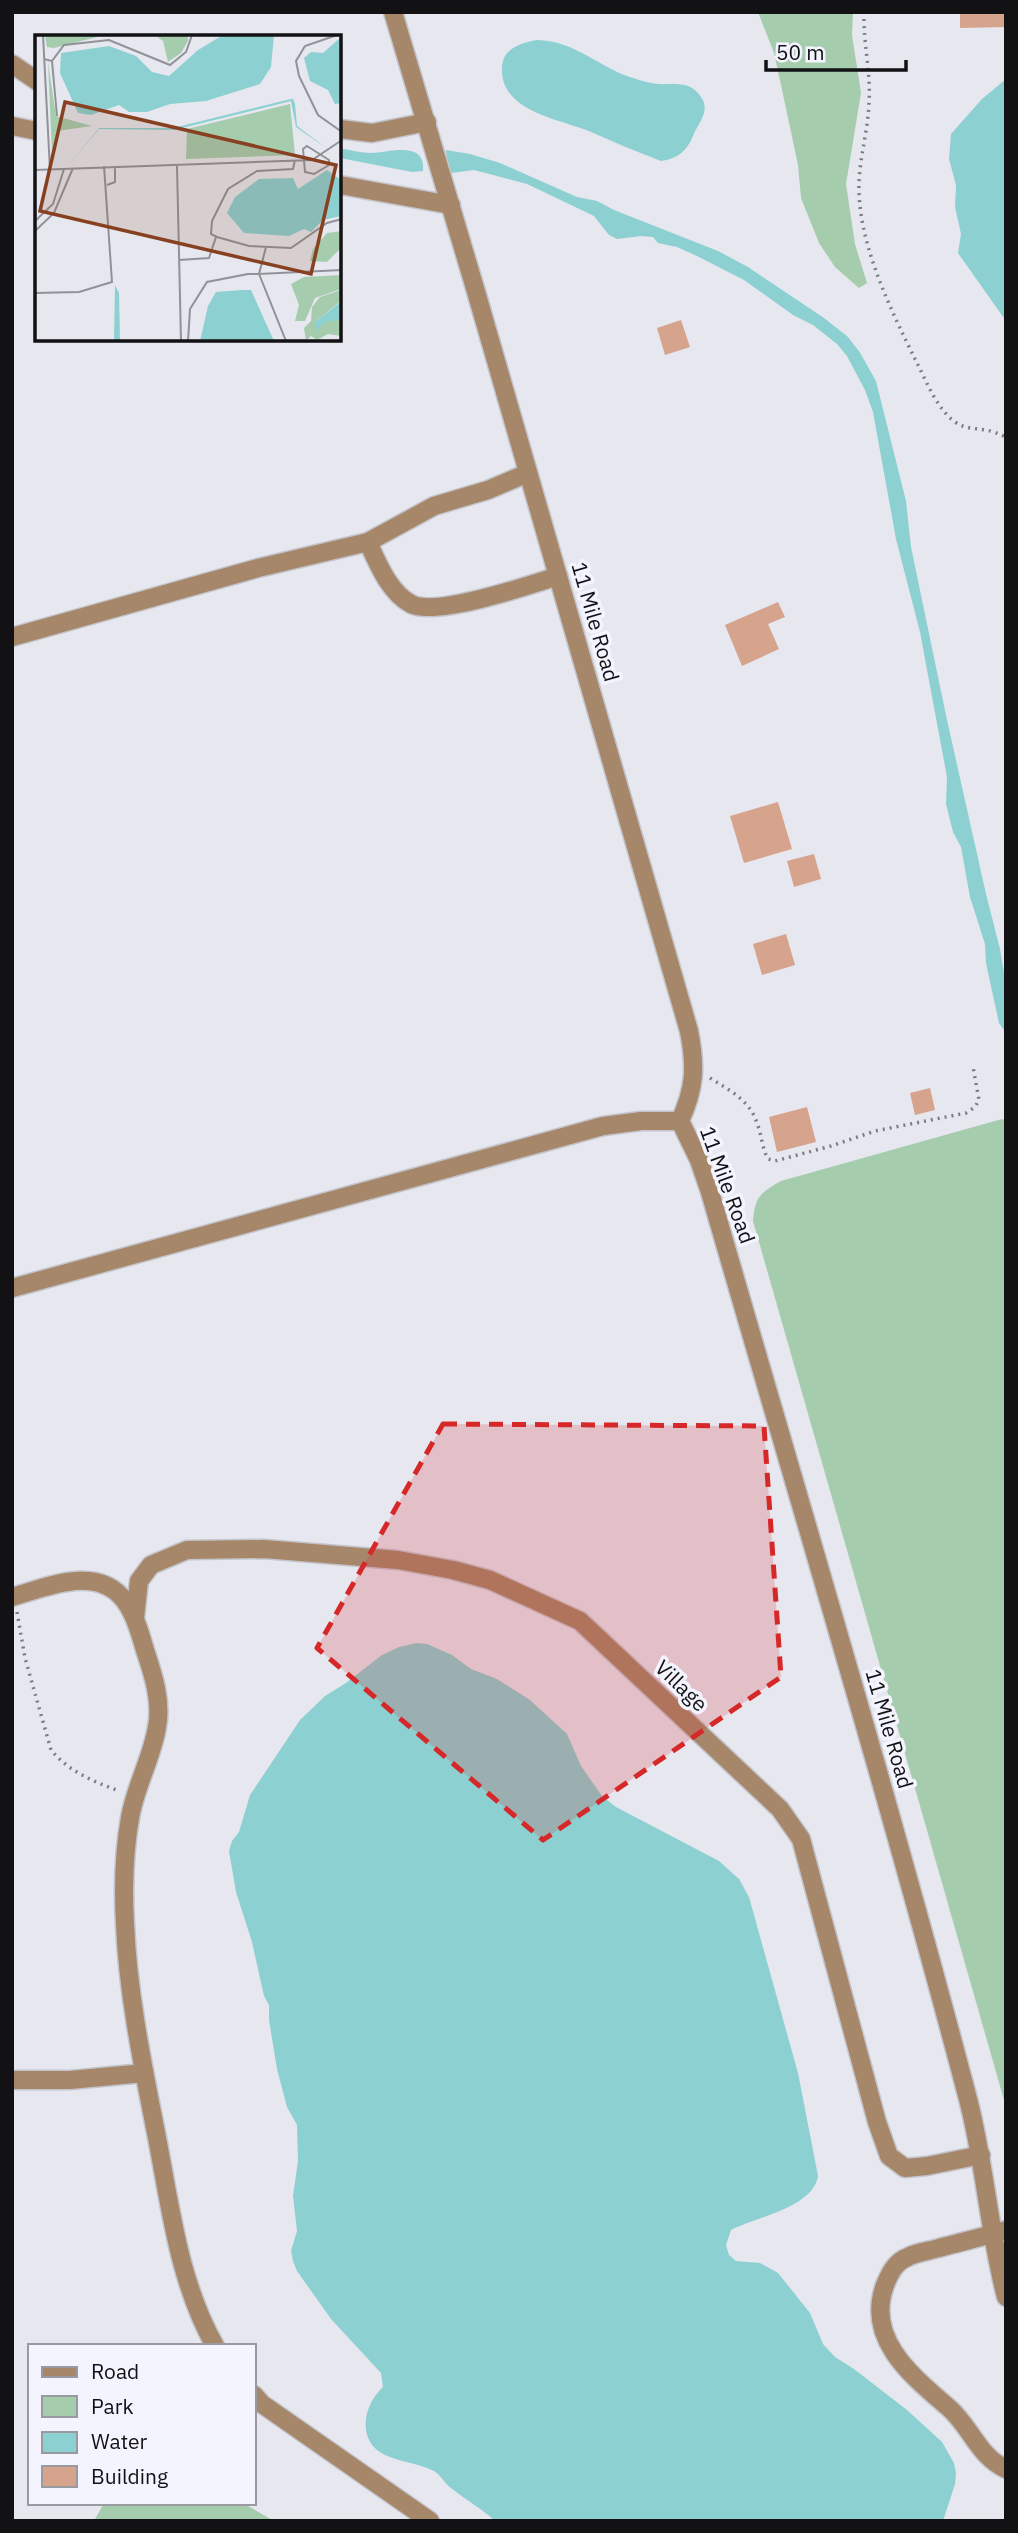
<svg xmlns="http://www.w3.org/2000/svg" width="1018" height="2533" font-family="'IBM Plex Sans',sans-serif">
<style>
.green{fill:#a6ccae}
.water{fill:#8cd0d2}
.building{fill:#d6a38d}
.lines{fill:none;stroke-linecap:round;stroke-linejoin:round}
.minor-casing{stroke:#c4c5cc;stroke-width:21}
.path{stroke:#7b7c81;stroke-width:3.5;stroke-dasharray:2 5;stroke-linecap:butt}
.minor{stroke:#a78769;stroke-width:18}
.marked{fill:#d62828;fill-opacity:0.2;stroke:#d62828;stroke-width:5;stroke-dasharray:14 9;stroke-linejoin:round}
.labels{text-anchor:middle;stroke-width:7;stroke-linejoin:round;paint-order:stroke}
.street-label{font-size:21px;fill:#121215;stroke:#f3f4fd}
.inset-road{fill:none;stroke:#919298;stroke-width:2}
.view{fill:#874020;fill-opacity:0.15;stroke:#874020;stroke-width:3.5}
.inset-edge{fill:none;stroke:#121215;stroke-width:3.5}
</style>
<rect width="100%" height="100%" fill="#e6e7ef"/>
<g class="green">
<polygon points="758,12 853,12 852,35 861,93 846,184 855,244 867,283 859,288 835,267 819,243 801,198 798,165 781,85 774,53"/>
<path d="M1002 1119 1006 1121V2107L753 1221C755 1197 760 1193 781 1181Z"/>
<polygon points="104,2503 243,2503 274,2521 94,2521"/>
</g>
<g class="water">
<path d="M537 40C577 41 598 68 636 79 643 81 650 83 657 84 674 85 690 80 701 97 711 111 698 123 693 136 687 151 677 159 661 161 637 152 614 142 591 132 561 119 499 112 502 67 503 48 521 43 537 40Z"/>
<polygon points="1006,79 1006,321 958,253 961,234 955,207 956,185 949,159 951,134 982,99"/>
<path d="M343 149C352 150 361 153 371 153 390 152 426 140 423 171L412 172 340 158V150Z"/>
<polygon points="446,150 470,154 500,163 577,197 597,201 614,210 718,251 748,267 824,318 847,336 859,351 876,381 906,501 911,547 947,720 986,894 1000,949 1006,985 1006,1033 999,1023 986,963 985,944 970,897 961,847 953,832 946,804 947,777 920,632 896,539 873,412 865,390 847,356 837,344 813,325 793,315 744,280 697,256 677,247 658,243 653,237 641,236 617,239 609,235 594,216 527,184 474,170 451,173 447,163"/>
<path d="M416 1643 427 1644 452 1655 471 1669 497 1679 530 1700 567 1734 581 1766 602 1796 616 1807 719 1861 739 1879 749 1897 798 2073 818 2176C813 2208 755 2217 731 2230L726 2245 729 2255 736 2261 760 2263 778 2273 810 2313 823 2344 835 2357 854 2369 907 2410 942 2442 954 2463 956 2473 955 2484 943 2521H495C481 2508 466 2500 451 2488 444 2483 440 2473 432 2470 417 2463 400 2462 385 2455 356 2441 363 2405 383 2387L381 2373 331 2319 297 2271 293 2261 291 2251 297 2231 293 2196 298 2161 297 2125 287 2107 277 2069 269 2020V2005L264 1996 252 1942 236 1892 229 1851 232 1841 239 1832 250 1795 300 1720 325 1696 346 1683 382 1655 399 1647Z"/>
</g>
<g class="building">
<polygon points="960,12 1006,12 1006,27 960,28"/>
<polygon points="681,320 690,347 665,355 657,328"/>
<polygon points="778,602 785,617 768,624 779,649 742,666 725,625"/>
<polygon points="778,802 792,849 744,863 730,816"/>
<polygon points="814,854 821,879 794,887 787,861"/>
<polygon points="786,934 795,965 762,975 753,944"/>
<polygon points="930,1088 935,1110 915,1115 910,1093"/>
<polygon points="807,1107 816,1142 777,1152 769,1117"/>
</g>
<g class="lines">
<g class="minor-casing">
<g id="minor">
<path d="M393 12 477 295 689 1031C696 1067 695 1088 680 1121L699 1160 710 1192C797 1494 888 1795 968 2099 985 2164 989 2232 1006 2297"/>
<polyline points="12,64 37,81"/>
<polyline points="12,126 37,131"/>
<polyline points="340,129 372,133 427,122"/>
<polyline points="340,185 451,205"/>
<path d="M368 542C378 564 389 592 411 604 436 617 530 585 558 576"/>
<polyline points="12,637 258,568 368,542 434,506 488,490 528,473"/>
<polyline points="12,1288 603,1126 641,1121 680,1121"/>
<path d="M12 1597C47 1587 98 1564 125 1601 135 1615 140 1633 145 1650 153 1674 162 1701 157 1727 152 1758 135 1787 130 1818 124 1852 123 1889 125 1924 128 1997 144 2071 158 2143 171 2212 180 2284 215 2346"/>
<polyline points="135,1618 139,1581 151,1565 187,1550 264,1549 398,1560 453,1570 490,1580 580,1621 780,1809 801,1839 877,2122 889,2156 905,2168 927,2166 981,2155"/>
<polyline points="12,2080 70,2080 144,2073"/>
<path d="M1006 2230C983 2237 961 2242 939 2248 929 2251 917 2252 908 2257 895 2262 890 2273 885 2285 865 2339 912 2376 949 2408 971 2427 978 2456 1006 2469"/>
<polyline points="254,2395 262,2404 430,2521"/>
</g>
</g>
<g class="path">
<path d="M864 12C863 43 871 72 869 103 868 130 860 156 859 182 857 241 890 308 915 359 926 380 936 408 955 422 965 429 974 428 986 430 992 431 999 434 1006 437"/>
<path d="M710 1078C731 1091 751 1101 758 1126 762 1137 762 1148 768 1159L775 1161 831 1146 875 1131 966 1113 975 1107 979 1100 973 1067"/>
<path d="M17 1612 25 1658 51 1750C69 1772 93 1781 119 1791"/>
</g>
<use href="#minor" class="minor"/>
</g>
<path class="marked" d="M443 1424 764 1426 781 1677 543 1840 317 1648Z"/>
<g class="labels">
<g class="street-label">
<text transform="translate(595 622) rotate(74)" y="7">11 Mile Road</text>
<text transform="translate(727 1185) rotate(70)" y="7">11 Mile Road</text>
<text transform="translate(681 1686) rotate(44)" y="7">Village</text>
<text transform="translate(889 1729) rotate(74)" y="7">11 Mile Road</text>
</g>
</g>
<g transform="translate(35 35)">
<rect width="306" height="306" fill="#e6e7ef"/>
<path d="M10 0H70L19 13 12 12ZM120 0H153V6L146 18 133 27 128 6ZM13 27 21 81 57 91 22 96 17 119ZM255 69 260 120 151 124 152 94ZM307 196 306 213 292 227 275 226 278 214 292 198ZM307 240 306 254 280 263 270 286H260L264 270 256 249 269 242ZM306 255V266L280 287 306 285V301L293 299 282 305 276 301 271 306 269 293 276 286 277 272 285 262Z" fill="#a6ccae"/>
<path d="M188 0H239L236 32 225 49 171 66 135 69 112 77H94L84 70 56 80 43 78 25 38 26 18 74 11 101 21 117 37 134 41 163 15ZM306 2V68L300 69 293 55 275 46 269 23 276 17 288 18ZM256 64H258L260 69 262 91 294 115 261 92 256 66 139 95 64 94 32 132 64 93H138ZM292 135 306 145V181L288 185 276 197 269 194 254 201 209 198 192 178 200 162 224 144 258 143 263 154ZM80 250 84 258 85 306H79ZM207 255H216L239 306H165L173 271 181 257ZM307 266 306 285 290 287 280 297V287Z" fill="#8cd0d2"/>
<path class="inset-road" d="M8 0 15 135M302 0 270 11 261 26 264 41 283 80 307 97M9 24 17 26 22 81M17 26 29 10 74 5 135 30 151 17 157 0M272 111 294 125V130L279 139 270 137 268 114ZM142 131 146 306M0 135 277 125 307 105M72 150 80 147V131M0 186 18 169 29 134M0 196 19 178 38 133M182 202 176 199 177 186 193 154 222 136 258 134 260 125M182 202 214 211 256 213 292 188 307 184M231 212 224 239 307 235M144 225 174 223 181 202M0 258 44 257 77 247 69 131M153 306 155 274 172 247 213 239H224L251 306"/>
<path class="view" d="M30 67 301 130 276 239 5 176Z"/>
<rect width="306" height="306" class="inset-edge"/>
</g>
<rect width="1018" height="2533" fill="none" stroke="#121215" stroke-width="28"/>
<rect x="28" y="2344" width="228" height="161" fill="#f3f4fd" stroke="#999aa0" stroke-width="2"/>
<rect x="42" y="2367" width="35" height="10" fill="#a78769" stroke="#999aa0" stroke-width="2"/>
<text x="91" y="2379" font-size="21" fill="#121215">Road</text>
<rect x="42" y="2396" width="35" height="21" fill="#a6ccae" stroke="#999aa0" stroke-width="2"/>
<text x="91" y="2414" font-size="21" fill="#121215">Park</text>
<rect x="42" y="2432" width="35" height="21" fill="#8cd0d2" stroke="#999aa0" stroke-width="2"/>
<text x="91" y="2449" font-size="21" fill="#121215">Water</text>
<rect x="42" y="2466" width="35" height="21" fill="#d6a38d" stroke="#999aa0" stroke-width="2"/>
<text x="91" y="2484" font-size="21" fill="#121215">Building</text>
<path d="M766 60v10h140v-10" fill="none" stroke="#121215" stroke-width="3.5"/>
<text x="776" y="60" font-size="21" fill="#121215" stroke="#f3f4fd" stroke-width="5" paint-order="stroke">50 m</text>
</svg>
